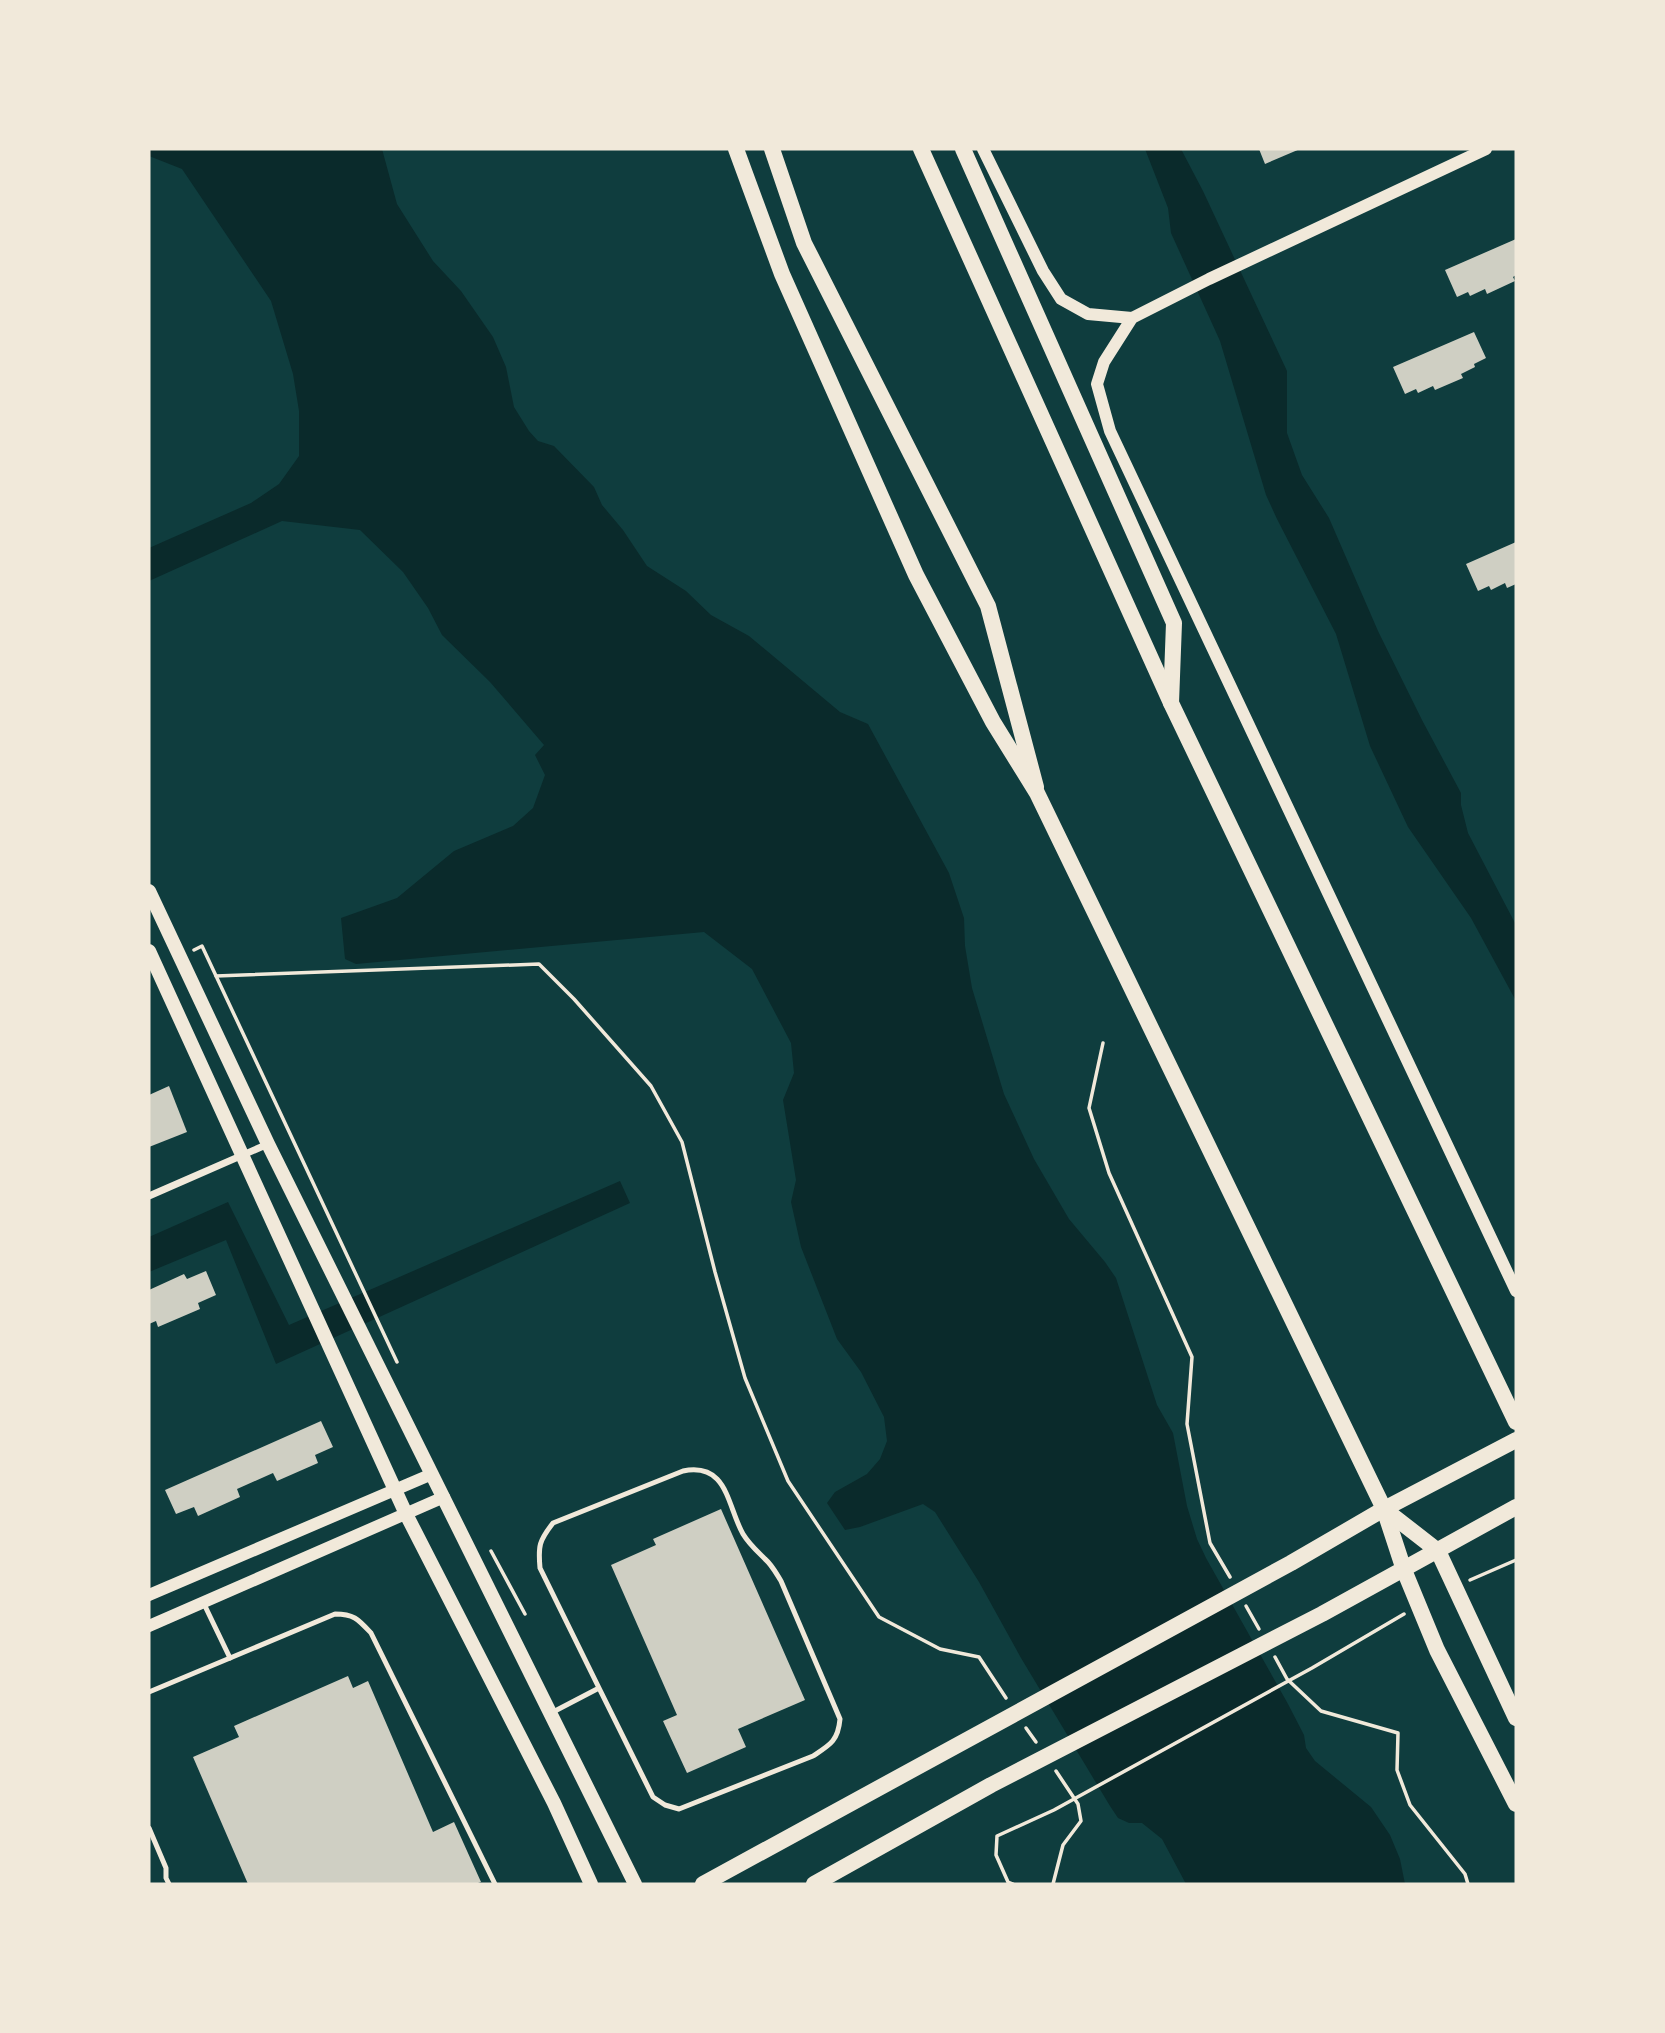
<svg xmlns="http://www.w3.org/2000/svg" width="1665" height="2033" font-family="'Noto Sans',sans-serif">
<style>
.water{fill:#0a2a2b}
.building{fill:#cfcfc3}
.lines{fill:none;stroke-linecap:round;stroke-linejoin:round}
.path{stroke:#f1e9da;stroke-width:3.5}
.service{stroke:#f1e9da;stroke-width:5}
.minor{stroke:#f1e9da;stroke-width:7}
.tertiary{stroke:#f1e9da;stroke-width:12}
.secondary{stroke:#f1e9da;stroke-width:14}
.primary{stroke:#f1e9da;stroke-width:16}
.trunk{stroke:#f1e9da;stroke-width:16}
</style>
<rect width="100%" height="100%" fill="#0f3d3e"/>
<g class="water">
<polygon points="149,149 382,149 397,204 433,261 461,291 493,337 506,367 514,407 529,431 538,441 554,446 594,487 602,505 623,530 647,566 686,591 711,615 749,636 840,712 868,724 949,873 964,918 965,946 972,988 1004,1094 1034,1159 1069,1219 1105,1262 1116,1278 1157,1405 1173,1433 1187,1506 1197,1539 1206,1558 1288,1704 1304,1735 1306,1748 1315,1761 1371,1807 1390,1835 1400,1859 1405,1884 1186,1884 1162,1839 1142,1823 1129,1823 1118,1818 1110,1806 1021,1658 979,1582 935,1512 923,1504 860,1527 845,1530 827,1503 835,1492 867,1474 880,1459 887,1441 884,1417 861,1372 837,1339 801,1247 791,1202 796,1180 783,1100 794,1073 791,1043 752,969 704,932 356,964 345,959 341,918 397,898 454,851 513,826 533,808 545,775 535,755 544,745 490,682 442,635 428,608 403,572 360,530 282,521 149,581 149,548 251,503 279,484 299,456 299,411 293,374 271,301 182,169 149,156"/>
<polygon points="1145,149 1181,149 1203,191 1287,371 1287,433 1302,475 1329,518 1378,631 1422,720 1461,793 1461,805 1468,833 1516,925 1516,1001 1471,918 1408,827 1370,746 1336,634 1277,519 1266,495 1220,341 1171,233 1168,208"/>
<polygon points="620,1181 630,1203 276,1364 226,1240 149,1272 149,1237 228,1202 289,1325"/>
</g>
<g class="building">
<polygon points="1259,149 1300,149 1265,164"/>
<polygon points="1516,239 1516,275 1513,277 1515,281 1487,294 1485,289 1470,296 1468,292 1457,297 1445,270"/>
<polygon points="1474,332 1486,358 1474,364 1475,367 1461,374 1463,378 1435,390 1433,386 1418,393 1416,389 1405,394 1393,367"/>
<polygon points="1516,542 1516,584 1507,588 1505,583 1491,590 1489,586 1478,591 1466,564"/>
<polygon points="169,1086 187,1132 149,1147 149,1095"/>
<polygon points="206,1271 216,1295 198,1303 200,1309 158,1327 156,1321 149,1324 149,1290 184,1274 187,1279"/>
<polygon points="321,1421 333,1447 315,1455 318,1463 277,1481 273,1473 237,1489 240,1497 198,1516 194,1507 176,1514 165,1490"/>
<polygon points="721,1509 805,1700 738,1729 746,1747 687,1773 663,1721 677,1715 611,1565 656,1545 653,1539"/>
<polygon points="348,1676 353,1688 368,1681 433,1832 454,1822 481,1882 475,1884 248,1884 193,1757 239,1737 234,1726"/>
</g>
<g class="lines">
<g class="path">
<polyline points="194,950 202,946 397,1362"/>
<polyline points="216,976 539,964 574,999 651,1086 682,1142 715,1272 745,1378 788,1481 879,1617 940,1649 979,1657 1006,1698"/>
<polyline points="1103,1043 1089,1108 1109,1173 1192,1357 1187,1424 1210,1543 1230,1577"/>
<polyline points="491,1551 525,1614"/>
<polyline points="1470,1580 1516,1560"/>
<polyline points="1246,1606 1259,1629"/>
<polyline points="1275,1657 1287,1679 1321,1711 1398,1733 1397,1770 1410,1805 1465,1874 1468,1884"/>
<polyline points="1026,1728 1036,1742"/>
<polyline points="1013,1884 1008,1882 996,1855 997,1836 1054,1810 1312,1668 1404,1614"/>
<polyline points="1053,1884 1063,1845 1081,1821 1078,1804 1056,1771"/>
</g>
<g class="service">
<polyline points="204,1604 230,1658"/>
<path d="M149 1692 335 1614C354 1614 358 1619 371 1633L495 1884"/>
<path d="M553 1712 599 1688 540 1568C538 1546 539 1541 553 1523L683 1471C728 1462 727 1506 743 1534 749 1544 757 1551 765 1559 772 1565 776 1573 781 1581L840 1719C838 1741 830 1745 813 1756L679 1809 665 1805 653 1797 599 1688"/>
<polyline points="149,1828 166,1868 166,1878 169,1884"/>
</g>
<polyline class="minor" points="149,1196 268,1144"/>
<g class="tertiary">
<polyline points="983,149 1043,271 1061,299 1088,314 1132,318"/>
<polyline points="1486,149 1209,279 1132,318 1104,362 1097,384 1110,431 1516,1291"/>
<polyline points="149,1595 432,1474"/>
<polyline points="149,1626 444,1497"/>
</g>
<g class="secondary">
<polyline points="149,891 268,1144 635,1884"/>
<polyline points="149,951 406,1514 554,1803 591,1884"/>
</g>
<g class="primary">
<polyline points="772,149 804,243 988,606 1036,787"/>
<polyline points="921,149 1171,703"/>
<polyline points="1384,1509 1404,1570 1437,1650 1516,1804"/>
<polyline points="703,1884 1291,1563 1384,1509 1516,1440"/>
<polyline points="814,1884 991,1785 1322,1614 1516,1507"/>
</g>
<g class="trunk">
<polyline points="736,149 782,274 916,575 993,722 1037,793 1384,1509 1438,1551 1516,1718"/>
<polyline points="963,149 1174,623 1171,703 1516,1422"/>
</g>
</g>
<rect width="1665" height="2033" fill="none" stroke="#f1e9da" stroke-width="301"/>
</svg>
